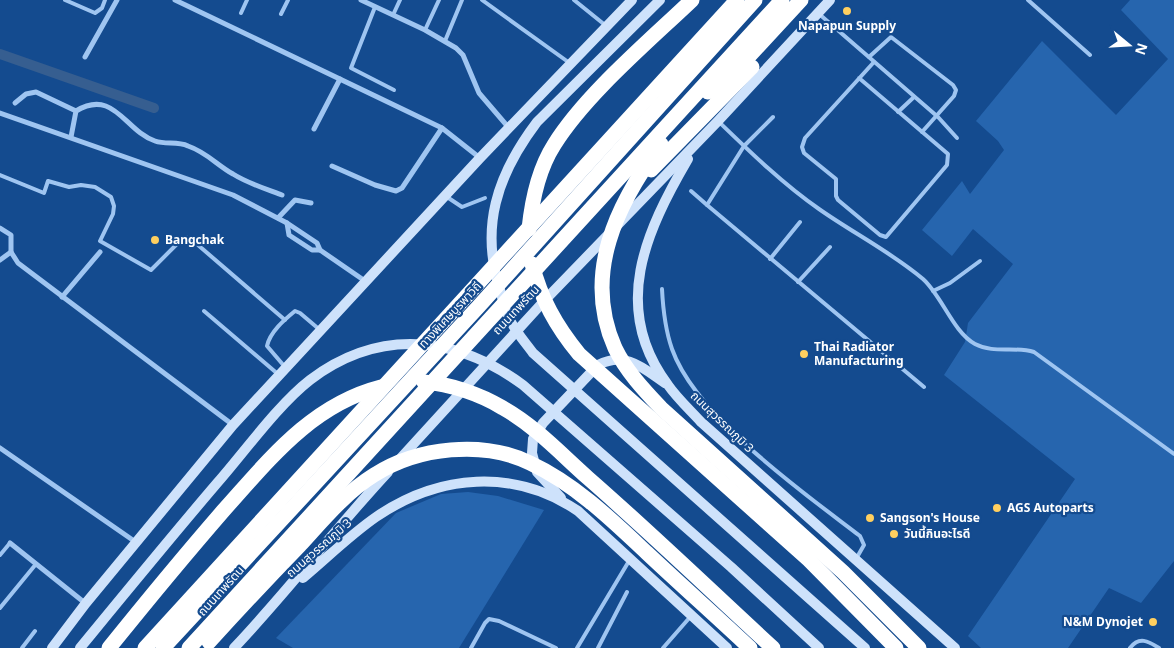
<svg xmlns="http://www.w3.org/2000/svg" width="1174" height="648" font-family="'Noto Sans','Noto Sans Thai',sans-serif">
<style>
.green{fill:#2665ae}
.lines{fill:none;stroke-linecap:round;stroke-linejoin:round}
.canal{stroke:#365e90;stroke-width:10}
.lane{stroke:#9fc5f1;stroke-width:4}
.street{stroke:#9fc5f1;stroke-width:5}
.secondary{stroke:#cee2fb;stroke-width:10}
.highway{stroke:#fff;stroke-width:15}
.poi-dot{fill:#ffcf5f;stroke:#144b8f;stroke-width:2}
.labels{text-anchor:middle;stroke-width:4.5;stroke-linejoin:round;paint-order:stroke}
.poi-label{font-size:12px;font-weight:bold;fill:#fff;stroke:#144b8f;text-anchor:start}
.street-label{font-size:12px;fill:#fff;stroke:#144b8f}
</style>
<rect width="100%" height="100%" fill="#144b8f"/>
<g class="green">
<polygon points="1130,0 1174,0 1174,561 1141,603 1109,588 1068,648 981,648 968,636 1075,479 944,375 965,342 968,323 1013,264 973,229 952,256 922,230 962,181 970,194 1004,150 998,141 976,121 1042,41 1116,115 1168,59 1121,10"/>
<polygon points="468,492 498,496 544,510 459,648 293,648 276,638 396,513 441,494"/>
</g>
<g class="lines">
<polyline class="canal" points="0,54 154,108"/>
<g class="lane">
<polyline points="65,0 95,13 102,8 105,0"/>
<polyline points="482,0 571,64"/>
<polyline points="574,0 605,25"/>
<polyline points="1028,0 1090,55"/>
<polyline points="375,7 351,68 394,90"/>
<polyline points="241,13 247,0"/>
<polyline points="818,13 938,117 957,138"/>
<polyline points="281,14 288,0"/>
<polyline points="393,15 400,0"/>
<polyline points="425,30 439,0"/>
<polyline points="445,41 462,0"/>
<polyline points="869,57 891,37 953,85 956,90 954,96 922,132"/>
<polyline points="859,78 948,154 947,165 886,237 880,235 838,200 836,196 836,179 804,153 802,147 805,138 874,62"/>
<polyline points="898,112 914,97"/>
<polyline points="773,117 744,146 707,205 924,387"/>
<path d="M718 121C749 151 784 185 819 209 853 233 891 252 923 279 942 296 953 332 975 344 994 354 1014 346 1034 352L1174 454"/>
<polyline points="0,175 44,193 48,181 69,187 81,185 95,187 111,197 114,206 113,214 100,241 151,270 184,237 191,239 285,320"/>
<polyline points="691,191 707,205"/>
<polyline points="447,197 462,207 485,198"/>
<polyline points="770,259 800,222"/>
<polyline points="798,282 830,247"/>
<path d="M662 289C663 309 665 329 672 349 696 417 804 493 860 536L864 545 856 559"/>
<polyline points="933,291 950,283 980,261"/>
<polyline points="204,311 279,375"/>
<path d="M285 367 267 346C270 332 284 320 295 311L300 313 320 330"/>
<polyline points="0,555 10,543"/>
<polyline points="0,608 36,564"/>
<polyline points="22,648 35,631"/>
<polyline points="471,648 485,623 489,619 499,621 556,648"/>
<polyline points="577,648 629,561"/>
<polyline points="598,648 627,592"/>
<polyline points="663,648 691,616"/>
<path d="M1130 648C1139 636 1148 641 1159 648"/>
</g>
<g class="street">
<polyline points="175,0 442,128 480,158"/>
<polyline points="361,0 425,30 456,48 463,55 479,93 509,128"/>
<polyline points="85,57 117,0"/>
<polyline points="15,103 26,94 36,92 76,111"/>
<polyline points="0,113 233,195 287,223 317,243 320,250 365,281"/>
<polyline points="314,129 340,79"/>
<path d="M71 137 76 111C114 88 125 131 155 141 166 145 177 141 188 146 206 152 217 165 233 174 247 183 266 189 282 195"/>
<polyline points="332,166 375,185 396,191 402,188 442,128"/>
<polyline points="278,218 295,200 311,203"/>
<polyline points="287,223 289,235 312,250 320,250"/>
<polyline points="0,228 11,235 11,252 18,263 233,425"/>
<polyline points="0,260 11,252"/>
<polyline points="62,297 100,252"/>
<polyline points="0,448 137,543"/>
<polyline points="10,543 85,603"/>
</g>
<g class="secondary">
<path d="M660 0 537 122C497 175 479 228 501 293 503 301 505 311 509 318 515 331 525 342 533 353L865 648"/>
<path d="M688 159C646 231 610 308 668 385 677 398 690 410 701 422L955 648"/>
<polyline points="398,461 545,300 718,121 830,0"/>
<path d="M561 498 537 472 532 453 533 439 543 423 598 365C626 351 643 368 665 383"/>
<path d="M303 578C327 558 350 535 376 517 439 474 514 468 578 511L727 648"/>
<polyline points="52,648 86,603 233,425 480,158 632,0"/>
<path d="M80 648C126 592 171 537 218 482 245 451 279 404 310 380 379 328 455 335 523 385L731 567 819 648"/>
<path d="M234 648C288 591 335 529 388 472"/>
</g>
<g class="highway">
<polyline points="708,92 740,66 801,0"/>
<path d="M661 144C617 204 582 274 615 348 626 371 644 390 661 408L843 572 919 648"/>
<polyline points="651,170 752,67"/>
<path d="M529 229C532 200 538 170 554 145 585 95 649 41 692 0"/>
<path d="M532 264C541 299 556 326 579 354L809 560 896 648"/>
<path d="M424 382C450 384 480 394 503 408 535 426 561 454 588 478 651 533 711 591 773 648"/>
<path d="M209 642C239 609 269 577 300 545 323 520 345 493 374 475 418 447 483 440 530 463 575 484 612 520 647 553 681 585 716 616 750 648"/>
<path d="M109 648C146 602 184 556 223 511 269 460 311 405 381 387"/>
<polyline points="145,648 737,0"/>
<polyline points="163,648 479,306 755,0"/>
<polyline points="189,648 782,0"/>
</g>
</g>
<g class="poi-dot">
<circle cx="847" cy="11" r="5"/>
<circle cx="155" cy="240" r="5"/>
<circle cx="804" cy="354" r="5"/>
<circle cx="997" cy="508" r="5"/>
<circle cx="870" cy="518" r="5"/>
<circle cx="894" cy="534" r="5"/>
<circle cx="1153" cy="622" r="5"/>
</g>
<g class="labels">
<g class="poi-label">
<text x="847" y="30" text-anchor="middle">Napapun Supply</text>
<text x="165" y="244">Bangchak</text>
<text x="814" y="351">Thai Radiator<tspan x="814" dy="14">Manufacturing</tspan></text>
<text x="1007" y="512">AGS Autoparts</text>
<text x="880" y="522">Sangson's House</text>
<text x="904" y="538">วันนี้กินอะไรดี</text>
<text x="1143" y="626" text-anchor="end">N&amp;M Dynojet</text>
</g>
<g class="street-label">
<text transform="translate(516 310) rotate(-47)" y="4">ถนนเทพรัตน</text>
<text transform="translate(450 315) rotate(-47)" y="4">ทางพิเศษบูรพาวิถี</text>
<text transform="translate(722 422) rotate(44)" y="4">ถนนสุวรรณภูมิ 3</text>
<text transform="translate(319 548) rotate(-41)" y="4">ถนนสุวรรณภูมิ 3</text>
<text transform="translate(221 591) rotate(-48)" y="4">ถนนเทพรัตน</text>
</g>
</g>
<g transform="translate(1129 45) rotate(108)" stroke="#144b8f" stroke-width="4" paint-order="stroke">
<path d="M0-4L9 19L0 12L-9 19Z" fill="#ffffff"/>
<text y="-8" font-size="14" font-weight="bold" text-anchor="middle" fill="#ffffff">N</text>
</g>
</svg>
